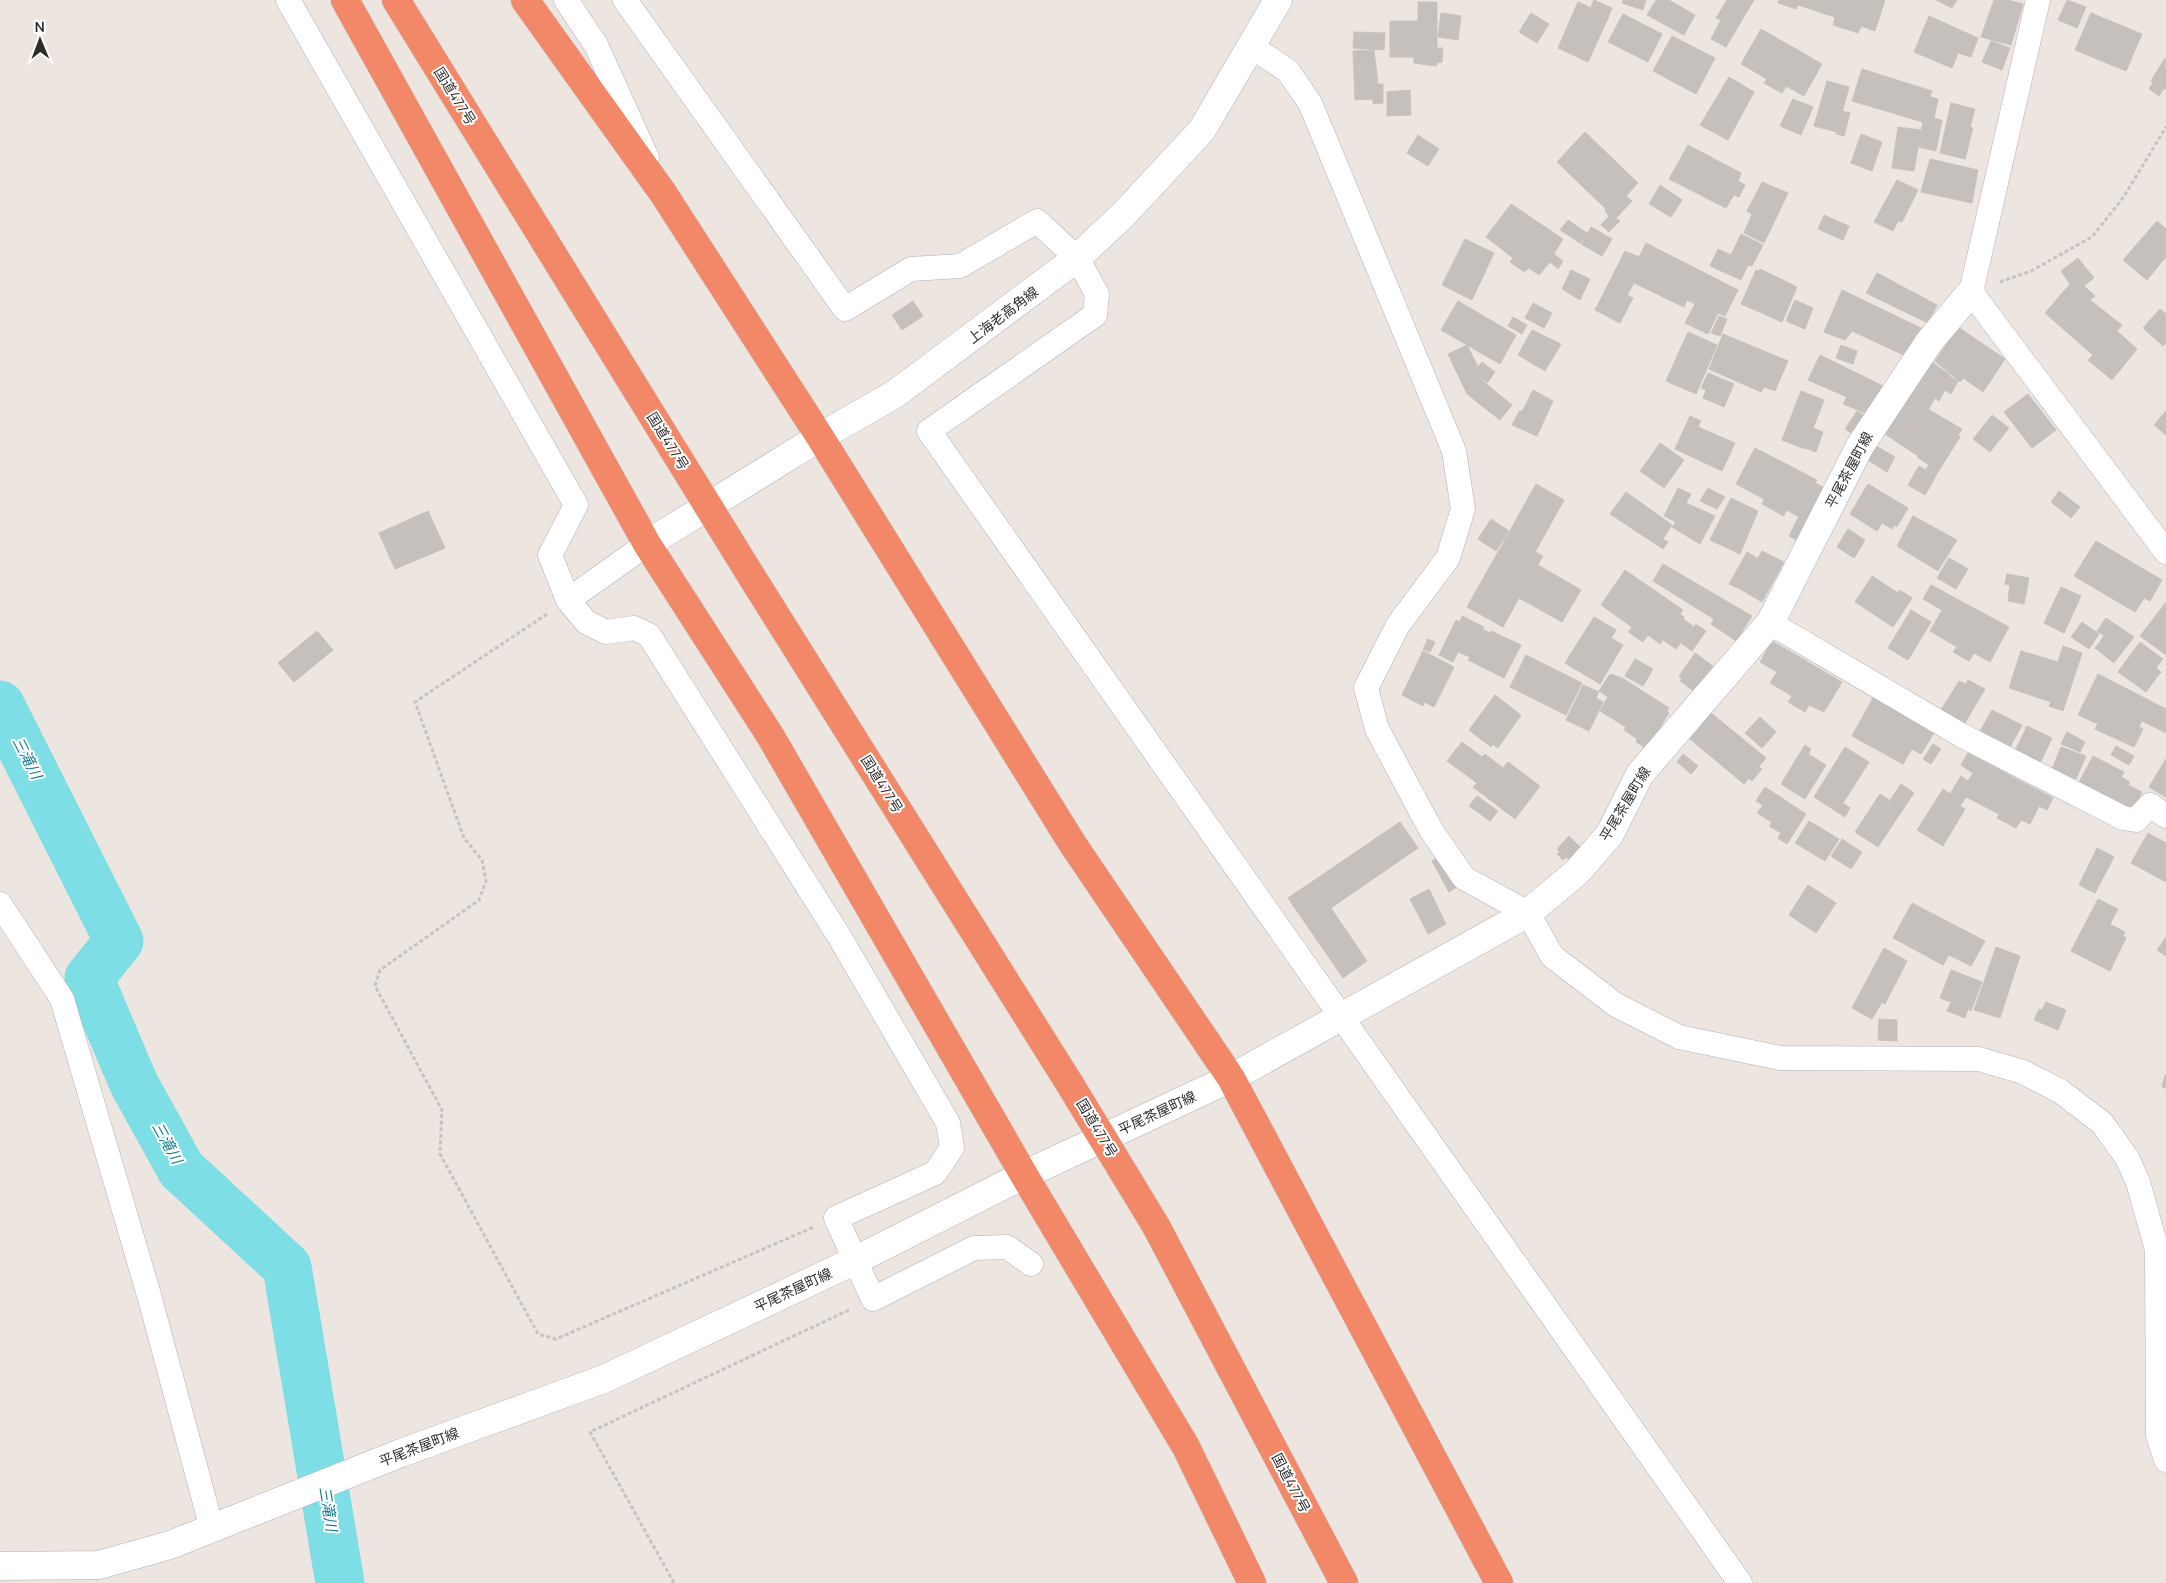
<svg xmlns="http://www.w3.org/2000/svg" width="2166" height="1583" font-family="Manrope,'Noto Sans JP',sans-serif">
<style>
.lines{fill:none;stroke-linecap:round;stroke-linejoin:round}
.river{stroke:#7ddee6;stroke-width:49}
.building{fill:#c6c0bc;stroke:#c9c1ba}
.street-casing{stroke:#adb1b8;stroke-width:25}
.secondary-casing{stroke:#adb1b8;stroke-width:29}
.highway-casing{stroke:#c4c4c4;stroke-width:29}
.path{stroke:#c4c4c4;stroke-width:3;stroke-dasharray:4 2.5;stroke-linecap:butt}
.street{stroke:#fff;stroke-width:24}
.secondary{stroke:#fff;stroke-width:28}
.highway{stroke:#f28867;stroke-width:28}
.highway-bridge-casing{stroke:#c4c4c4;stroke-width:29;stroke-linecap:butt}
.highway-bridge{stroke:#f28867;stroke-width:28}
.labels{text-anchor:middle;stroke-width:4;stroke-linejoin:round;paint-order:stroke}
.street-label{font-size:14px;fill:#2d2d2d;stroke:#fff}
.water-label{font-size:15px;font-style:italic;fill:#197c8e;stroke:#fff}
</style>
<rect width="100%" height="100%" fill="#ede5e0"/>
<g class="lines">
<polyline class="river" points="0,705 119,941 89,978 134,1084 181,1169 287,1267 340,1583"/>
</g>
<g class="building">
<polygon points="1594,0 1612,8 1609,15 1591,7"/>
<polygon points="1623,0 1646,0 1643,10 1622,3"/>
<polygon points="1656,0 1669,0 1695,15 1684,35 1647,15"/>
<polygon points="1727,0 1754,0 1726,47 1711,39 1721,20 1716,18"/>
<polygon points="1779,0 1799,0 1796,9 1778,3"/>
<polygon points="1799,0 1885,0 1875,31 1861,26 1858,33 1833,25 1835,17 1798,5"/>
<polygon points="1936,0 1957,0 1952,8"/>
<polygon points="1994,0 2008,0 2023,4 2011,45 1981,37"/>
<polygon points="2067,0 2086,7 2077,28 2058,20"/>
<polygon points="1418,2 1437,2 1437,48 1443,48 1442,62 1437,63 1436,66 1414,63 1414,57 1390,57 1390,21 1418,21"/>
<polygon points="1578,2 1609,16 1588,62 1558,48"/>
<polygon points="1441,13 1461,16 1458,40 1438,37"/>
<polygon points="1531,13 1549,24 1537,43 1519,32"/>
<polygon points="2091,13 2142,34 2126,71 2075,50"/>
<polygon points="1623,14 1662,34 1648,62 1608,42"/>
<polygon points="1929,16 1978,38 1971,57 1958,53 1952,68 1914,52"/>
<polygon points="1761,29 1822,64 1804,96 1786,86 1782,93 1764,83 1767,79 1741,64"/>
<polygon points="1354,32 1385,33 1384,50 1353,48"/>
<polygon points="1672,36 1715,58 1696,94 1653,71"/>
<polygon points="1991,41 2010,48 2002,70 1982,62"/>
<polygon points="1374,50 1378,84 1383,84 1383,103 1373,104 1373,99 1355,100 1353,51"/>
<polygon points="2165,58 2166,90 2164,88 2159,96 2149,89 2153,83 2151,81"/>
<polygon points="1862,69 1932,91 1930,97 1938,99 1934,118 1924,116 1923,122 1852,101"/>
<polygon points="1729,77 1754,92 1728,140 1700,125"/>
<polygon points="1827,81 1849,87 1837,132 1814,126"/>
<polygon points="1410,90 1411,115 1387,116 1387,92"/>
<polygon points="1793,99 1813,107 1801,135 1780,126"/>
<polygon points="1951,103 1975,109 1970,127 1947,121"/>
<polygon points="1842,111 1850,113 1844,136 1836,134"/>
<polygon points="1924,116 1942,120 1936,151 1918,147"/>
<polygon points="1947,121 1973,128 1965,159 1940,153"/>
<polygon points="1898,127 1921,130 1914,171 1892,168"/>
<polygon points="1585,132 1638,183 1626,196 1632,201 1616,218 1620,221 1609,232 1601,225 1609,216 1605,211 1606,209 1557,162"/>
<polygon points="1861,134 1882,142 1872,171 1851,163"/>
<polygon points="1418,135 1439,149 1428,166 1407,153"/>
<polygon points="1688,145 1741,173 1738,181 1745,185 1739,197 1734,195 1726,208 1669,179"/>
<polygon points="1930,159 1978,170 1972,203 1921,192"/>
<polygon points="1897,180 1918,190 1902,222 1898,221 1893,231 1874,222"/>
<polygon points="1762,182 1788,193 1764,243 1744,233 1752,214 1747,211"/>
<polygon points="1660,185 1682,200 1671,217 1649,204"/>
<polygon points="1511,204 1563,239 1554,254 1563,261 1558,269 1550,262 1539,275 1529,268 1524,272 1510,262 1513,258 1486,237"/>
<polygon points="1824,215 1849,226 1843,240 1818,229"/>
<polygon points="1568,220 1587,233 1580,243 1560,230"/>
<polygon points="2157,221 2166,229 2166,257 2147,280 2123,260"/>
<polygon points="1591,227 1612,239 1602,256 1581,244"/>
<polygon points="1741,234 1763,245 1752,266 1748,265 1741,280 1710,266 1718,249 1731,255"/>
<polygon points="1465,239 1494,253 1472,300 1442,285"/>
<polygon points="1646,243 1738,290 1725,316 1718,313 1708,334 1685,323 1695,304 1687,300 1684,307 1634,283 1627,295 1633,298 1620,323 1595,310 1625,251 1639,257"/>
<polygon points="2078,258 2094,278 2084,286 2095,296 2090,300 2122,325 2117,331 2137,349 2112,380 2088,360 2093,355 2045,313 2070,284 2061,271"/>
<polygon points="1760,269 1797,287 1782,322 1741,304 1756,270 1759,271"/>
<polygon points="1571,270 1590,279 1580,300 1562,289"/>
<polygon points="1877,273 1937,305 1928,323 1866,293"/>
<polygon points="1842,290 1925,330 1908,357 1852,331 1845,340 1824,332"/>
<polygon points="1795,300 1813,308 1805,329 1786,321"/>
<polygon points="913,301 923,316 902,330 892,315"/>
<polygon points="1458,301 1516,335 1500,364 1441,330"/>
<polygon points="1533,303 1552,313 1544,328 1525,318"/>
<polygon points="2160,309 2166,314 2166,343 2163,346 2143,328"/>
<polygon points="1719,316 1727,319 1720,336 1711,333"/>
<polygon points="1513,317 1527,325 1522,334 1508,326"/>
<polygon points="1958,327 2005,359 1983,392 1963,378 1960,382 1935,361"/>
<polygon points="1532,330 1561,344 1545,371 1518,355"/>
<polygon points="1688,332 1717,345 1696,394 1666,381"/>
<polygon points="1723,334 1788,361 1775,391 1764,387 1761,392 1709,369"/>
<polygon points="1467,345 1478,367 1482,362 1495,372 1487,383 1480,378 1467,394 1448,354"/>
<polygon points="1841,345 1857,351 1853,364 1836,358"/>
<polygon points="1820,355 1883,386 1870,415 1843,404 1847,397 1808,380"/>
<polygon points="1928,359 1950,375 1942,388 1945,390 1939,401 1935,398 1928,410 1905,395"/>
<polygon points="1708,373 1734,384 1724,407 1703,398 1706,390 1701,388"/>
<polygon points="1949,376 1958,381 1951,394 1942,388"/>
<polygon points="1480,379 1512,405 1500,420 1467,394"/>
<polygon points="1533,390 1553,401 1537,436 1512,425 1520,410 1522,412"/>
<polygon points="1801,391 1824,400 1805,449 1782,440"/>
<polygon points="2028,394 2056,430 2032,448 2004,412"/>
<polygon points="1905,396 1962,429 1958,436 1960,437 1936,475 1926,469 1929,465 1917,457 1918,456 1882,432"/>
<polygon points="1857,411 1869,418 1857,437 1845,429"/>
<polygon points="2166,411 2166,435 2154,425"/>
<polygon points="1992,415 2009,428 1990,452 1973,439"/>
<polygon points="1690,416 1701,421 1698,427 1735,443 1722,471 1675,449"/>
<polygon points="1813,428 1823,432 1816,452 1805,448"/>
<polygon points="1660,443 1684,460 1664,488 1640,471"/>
<polygon points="1876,446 1895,457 1887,472 1868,460"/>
<polygon points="1755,448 1817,480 1815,483 1825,488 1808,521 1786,510 1784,516 1762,504 1764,499 1736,484"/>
<polygon points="1919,466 1936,476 1925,495 1908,485"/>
<polygon points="1536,484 1564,500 1535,552 1507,536"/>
<polygon points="1868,484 1908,508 1897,527 1894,525 1892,529 1882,523 1877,531 1850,514"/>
<polygon points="1678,488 1691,494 1686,503 1715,516 1700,544 1672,527 1676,522 1664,516"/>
<polygon points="1708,488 1725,497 1717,509 1700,501"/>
<polygon points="2059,491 2080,507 2071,518 2051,502"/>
<polygon points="1626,492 1672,525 1663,539 1668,542 1663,549 1610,514"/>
<polygon points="1731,498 1758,511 1740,554 1710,540"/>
<polygon points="428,511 445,548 395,569 379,533"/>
<polygon points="1799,516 1808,521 1798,541 1789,536"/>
<polygon points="1913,516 1957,540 1938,571 1897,546"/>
<polygon points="1491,519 1509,531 1496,551 1478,539"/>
<polygon points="1848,529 1865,540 1854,558 1837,547"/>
<polygon points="1507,536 1543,556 1538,565 1581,590 1562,622 1519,598 1503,627 1467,607"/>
<polygon points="2096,541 2162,580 2150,601 2144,598 2135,612 2074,576"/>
<polygon points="1762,551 1784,562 1762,602 1740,589"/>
<polygon points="1747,552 1757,558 1740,589 1729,584"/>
<polygon points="1949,558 1968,569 1956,589 1937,578"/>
<polygon points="1663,564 1752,616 1736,641 1711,624 1714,619 1653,581"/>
<polygon points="1625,570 1683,610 1680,614 1684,617 1683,619 1693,626 1676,649 1663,640 1660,644 1648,635 1643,642 1628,632 1632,627 1601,605"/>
<polygon points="2007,574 2029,578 2024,604 2008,601 2010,585 2005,584"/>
<polygon points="1872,576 1898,593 1900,590 1912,598 1893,627 1855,602"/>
<polygon points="1931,585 2009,627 1990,662 1974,653 1969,661 1953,652 1957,647 1930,631 1942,610 1923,599"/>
<polygon points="2061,587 2081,596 2064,633 2044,623"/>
<polygon points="2166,602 2166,655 2140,636"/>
<polygon points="1911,610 1931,622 1908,660 1888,648"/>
<polygon points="1462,616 1484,627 1482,629 1490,633 1491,631 1521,645 1504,678 1468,660 1470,657 1458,652 1453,662 1439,655 1456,620 1460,622"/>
<polygon points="1594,617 1616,630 1611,638 1623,645 1600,684 1565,663"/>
<polygon points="2106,618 2134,637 2114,663 2095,648 2104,636 2097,631"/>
<polygon points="2082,622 2099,634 2089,649 2071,637"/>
<polygon points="1696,624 1706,631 1692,651 1681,643"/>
<polygon points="317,631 333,650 294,682 278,663"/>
<polygon points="1428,639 1435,642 1430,652 1423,649"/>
<polygon points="1772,641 1842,682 1824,712 1809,705 1805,712 1788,702 1792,696 1770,683 1777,672 1760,662"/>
<polygon points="2140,642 2163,659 2156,668 2161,672 2146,692 2118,672"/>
<polygon points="2063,646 2082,653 2063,711 2049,706 2051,702 2009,688 2021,651 2058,662"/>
<polygon points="1423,651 1454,667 1434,707 1424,702 1423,706 1402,695"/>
<polygon points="1695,653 1713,666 1695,692 1680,681 1682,678 1679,676"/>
<polygon points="1526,655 1582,683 1566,715 1510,687"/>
<polygon points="1635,659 1653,669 1643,686 1625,676"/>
<polygon points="1610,674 1622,678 1669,708 1667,711 1669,713 1647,749 1636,742 1637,739 1624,730 1626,727 1600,711 1608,697 1599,691"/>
<polygon points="2098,674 2166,709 2166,733 2142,721 2139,727 2143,729 2134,747 2095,729 2098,724 2078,715"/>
<polygon points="1968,680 1985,689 1965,723 1941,710 1959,681 1966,684"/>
<polygon points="1583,685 1599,692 1596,698 1603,702 1589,731 1566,720"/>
<polygon points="1495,695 1521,715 1498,748 1493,744 1491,747 1469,730"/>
<polygon points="1873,698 1935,731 1921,754 1912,749 1903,764 1852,736"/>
<polygon points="1992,710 2022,725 2010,747 1980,731"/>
<polygon points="1711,713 1766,758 1744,784 1690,739"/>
<polygon points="1760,717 1776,732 1762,748 1745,733"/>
<polygon points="2027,726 2052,738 2040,763 2015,751"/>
<polygon points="2067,732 2085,742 2080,752 2061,744"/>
<polygon points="1462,742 1482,757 1485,754 1503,768 1508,762 1540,786 1515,819 1473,787 1477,783 1447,761"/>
<polygon points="1933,744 1941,749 1931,764 1923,759"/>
<polygon points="1805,745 1811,749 1808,754 1826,765 1805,799 1781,784"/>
<polygon points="2116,746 2134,756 2129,765 2111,755"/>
<polygon points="1845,747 1869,762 1843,803 1850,808 1845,817 1814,797"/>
<polygon points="2061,747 2086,756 2076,779 2052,769"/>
<polygon points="1968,753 2053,798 2047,810 2039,806 2030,824 2021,820 2016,828 1997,818 1999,814 1966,797 1960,806 1965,809 1943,846 1917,830 1943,789 1950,794 1961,776 1968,781 1973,773 1961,765"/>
<polygon points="1683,754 1698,766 1691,774 1677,762"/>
<polygon points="2093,756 2124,772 2121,777 2130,782 2128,785 2142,792 2133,810 2078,784"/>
<polygon points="2166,759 2166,797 2149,787"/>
<polygon points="1758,767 1762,769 1752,781 1749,778"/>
<polygon points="1901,784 1914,793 1900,814 1887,805"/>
<polygon points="1765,787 1806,814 1787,844 1778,838 1781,833 1769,826 1772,822 1757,813 1763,805 1756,801"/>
<polygon points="1880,794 1889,800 1886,804 1900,814 1878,847 1855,832"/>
<polygon points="1477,796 1498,811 1490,821 1469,806"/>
<polygon points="1809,821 1839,839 1825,861 1795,843"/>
<polygon points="1400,822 1418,848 1331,908 1367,961 1343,978 1288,898"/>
<polygon points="2148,833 2166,843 2166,882 2131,863"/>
<polygon points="1569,836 1581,848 1569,860 1566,857 1563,860 1557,854 1560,852 1557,849"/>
<polygon points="1842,839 1862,852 1851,869 1831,856"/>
<polygon points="2097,848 2114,857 2095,893 2079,885"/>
<polygon points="1443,854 1460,885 1449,892 1432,861"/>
<polygon points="1808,885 1836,903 1816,933 1789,915"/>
<polygon points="1429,889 1446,924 1428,934 1410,899"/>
<polygon points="2098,899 2118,909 2110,924 2125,932 2123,936 2126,938 2110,971 2071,951"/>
<polygon points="1912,903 1985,941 1971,966 1949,955 1943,965 1893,938"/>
<polygon points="2166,937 2166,956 2157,950"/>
<polygon points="1996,947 2020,956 2000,1018 1974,1010"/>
<polygon points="1884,948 1907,961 1885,1004 1882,1002 1872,1019 1852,1008"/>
<polygon points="1951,970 1982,982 1971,1011 1968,1009 1965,1018 1947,1011 1951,1002 1940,998"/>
<polygon points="2046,1002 2066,1010 2058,1030 2034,1020 2039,1009 2042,1010"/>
<polygon points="1879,1019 1897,1020 1897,1041 1878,1040"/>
<polygon points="2165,1075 2166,1076 2166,1088 2162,1087"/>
</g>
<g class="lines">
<g class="street-casing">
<g id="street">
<polyline points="288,0 576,505 550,555 568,600 586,622 606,632 634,628 649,635 839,936 948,1123 952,1148 935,1173 836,1218 873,1299 974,1248 1007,1247 1031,1264"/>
<polyline points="566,0 596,45 647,158"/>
<polyline points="625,0 845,309 911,269 960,266 1037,221 1077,258 1097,294 1095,315 929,431 1740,1583"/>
<polyline points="2038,0 1971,292 2166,552"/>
<polyline points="1251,46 1288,71 1310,103 1454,451 1463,509 1448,558 1398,625 1366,688 1377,729 1431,830 1464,878 1528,913 1552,956 1616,1005 1679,1037 1780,1058 1979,1059 2023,1072 2060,1091 2102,1123 2127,1158 2138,1182 2157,1250 2158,1435 2166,1460"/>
<polyline points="568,600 647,544"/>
<polyline points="1770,623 1961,735 2123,818 2136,820 2150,805 2166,816"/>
<polyline points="0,904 62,999 149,1295 212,1529"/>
</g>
</g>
<g class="secondary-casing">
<g id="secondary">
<polyline points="647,544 820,437 895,394 1077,258 1124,214 1202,130 1278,0"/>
<polyline points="0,1566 99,1565 170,1545 401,1453 604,1379 854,1261 1024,1175 1231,1078 1528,913 1577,872 1610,834 1640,774 1770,623 1860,446 1929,342 1971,292"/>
</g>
</g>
<g class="highway-casing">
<g id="highway">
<polyline points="345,0 647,544 771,737 1024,1175 1186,1447 1252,1583"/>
<polyline points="396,0 676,454"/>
<polyline points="525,0 663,193 820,437 1072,843 1231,1078 1499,1583"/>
<polyline points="750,574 1071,1086"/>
<polyline points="1156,1226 1344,1583"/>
</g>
</g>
<g class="path">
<polyline points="2000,282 2031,271 2092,237 2123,198 2166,127"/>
<polyline points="547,614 415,702 464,838 482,860 486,881 479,900 380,970 375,986 442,1110 440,1154 538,1334 556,1339 814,1227"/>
<polyline points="674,1583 590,1432 851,1309"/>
</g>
<use href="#street" class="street"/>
<use href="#secondary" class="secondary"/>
<use href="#highway" class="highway"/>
<g class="highway-bridge-casing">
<g id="highway-bridge">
<polyline points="676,454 750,574"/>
<polyline points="1071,1086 1156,1226"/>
</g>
</g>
<use href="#highway-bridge" class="highway-bridge"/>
</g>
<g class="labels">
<g class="street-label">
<text transform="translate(455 96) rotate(58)" y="5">国道477号</text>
<text transform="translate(1003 315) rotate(-37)" y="5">上海老高角線</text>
<text transform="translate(668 441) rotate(58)" y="5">国道477号</text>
<text transform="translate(1849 470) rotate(-62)" y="5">平尾茶屋町線</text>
<text transform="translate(882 784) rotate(58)" y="5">国道477号</text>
<text transform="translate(1625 804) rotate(-59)" y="5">平尾茶屋町線</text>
<text transform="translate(1157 1113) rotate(-25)" y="5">平尾茶屋町線</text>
<text transform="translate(1097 1128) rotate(59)" y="5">国道477号</text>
<text transform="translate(793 1290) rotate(-25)" y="5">平尾茶屋町線</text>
<text transform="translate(419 1447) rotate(-21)" y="5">平尾茶屋町線</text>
<text transform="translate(1291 1483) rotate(62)" y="5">国道477号</text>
</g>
<g class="water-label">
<text transform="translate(27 758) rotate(63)" y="5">三滝川</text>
<text transform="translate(167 1143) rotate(61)" y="5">三滝川</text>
<text transform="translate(328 1509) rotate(81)" y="5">三滝川</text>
</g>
</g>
<g transform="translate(40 40) rotate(359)" stroke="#ffffff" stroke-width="4" paint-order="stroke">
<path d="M0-4L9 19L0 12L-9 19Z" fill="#2d2d2d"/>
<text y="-8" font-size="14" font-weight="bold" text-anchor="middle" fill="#2d2d2d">N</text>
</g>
</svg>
